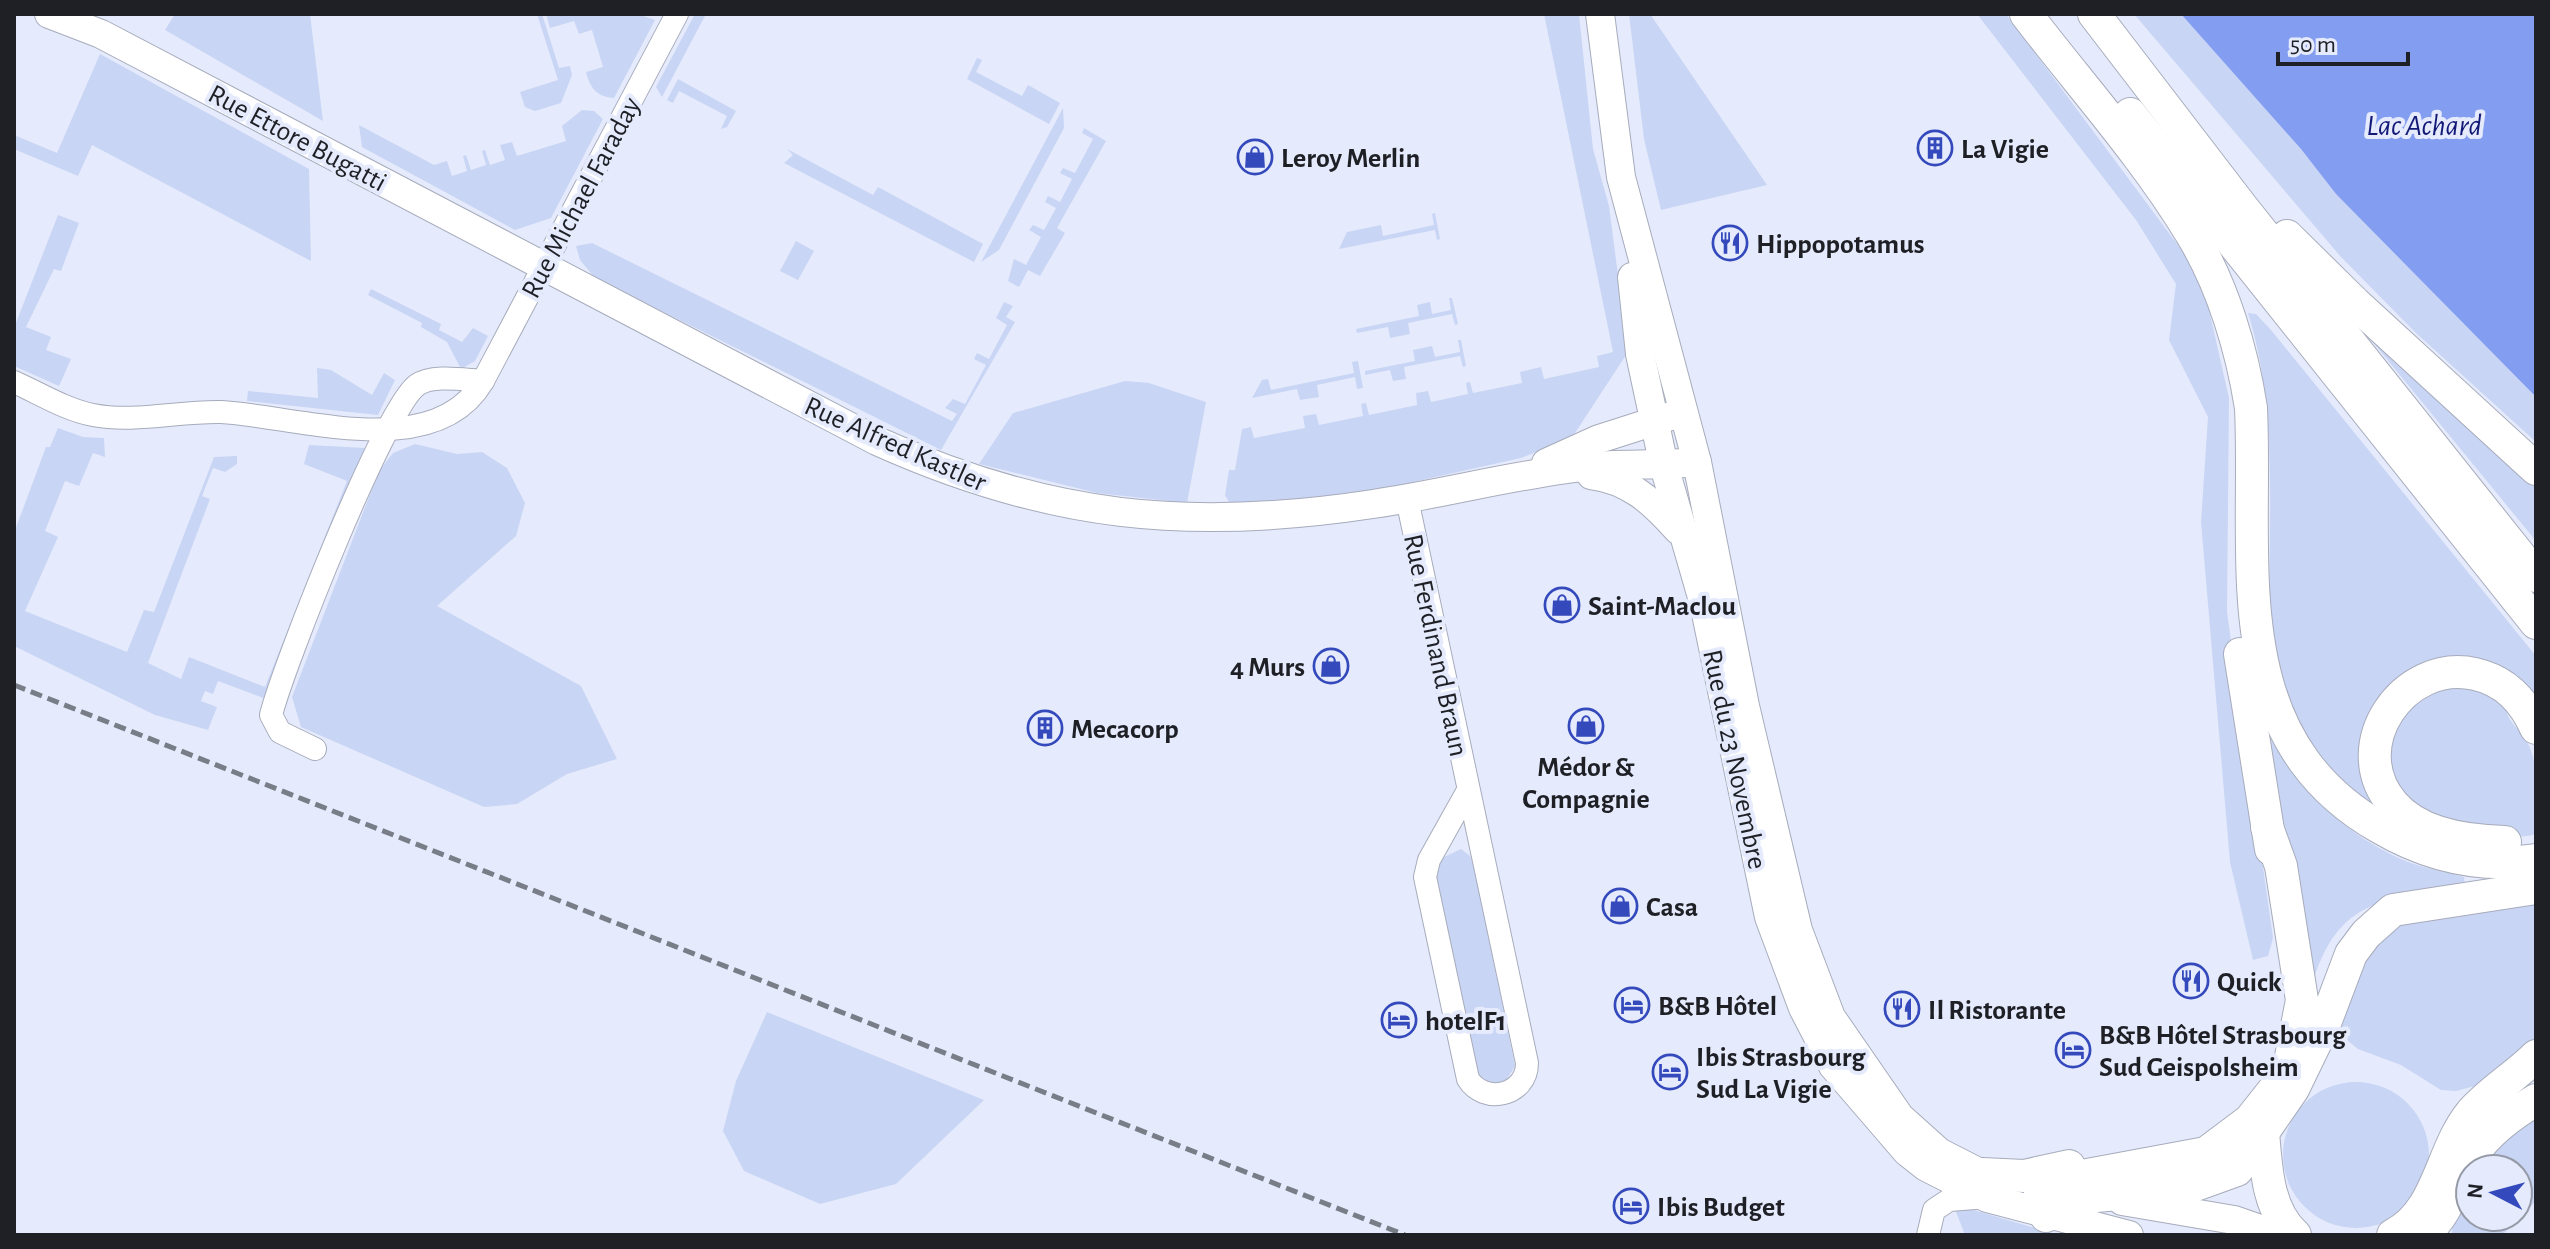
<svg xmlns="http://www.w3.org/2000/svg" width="2550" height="1249" font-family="'Alegreya Sans',sans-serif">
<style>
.green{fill:#c9d5f4}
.water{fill:#839df0}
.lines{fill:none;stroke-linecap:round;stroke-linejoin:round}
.minor-casing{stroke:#a7acbc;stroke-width:24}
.major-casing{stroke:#a7acbc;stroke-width:30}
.highway-casing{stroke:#a7acbc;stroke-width:34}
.minor{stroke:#fff;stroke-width:22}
.major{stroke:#fff;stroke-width:28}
.highway{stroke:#fff;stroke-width:32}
.rail{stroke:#797d88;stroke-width:5;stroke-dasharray:12 6;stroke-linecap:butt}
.labels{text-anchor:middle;stroke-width:8;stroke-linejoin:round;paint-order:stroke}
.street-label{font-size:28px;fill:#1e2026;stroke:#e5ebfc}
.poi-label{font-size:28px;font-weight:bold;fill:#1e2026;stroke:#e5ebfc;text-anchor:start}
.water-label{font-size:30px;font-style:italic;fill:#131977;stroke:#e5ebfc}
</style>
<rect width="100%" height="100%" fill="#e5ebfc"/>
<g class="green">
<polygon points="175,14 310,14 323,121 165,30"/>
<polygon points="537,14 542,14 559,68 570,66 572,75 561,103 535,111 525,107 520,92 558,80"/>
<path d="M546 14H638L655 20 614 98C597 97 590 88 586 72L603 67 592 30 579 34 574 21 550 28Z"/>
<polygon points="695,14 706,14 662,97 656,87"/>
<polygon points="1544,14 1579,14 1593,149 1609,206 1628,352 1571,439 1521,458 1386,488 1282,501 1230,504 1225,495 1229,470 1235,470 1242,429 1251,427 1254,438 1305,428 1303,416 1316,414 1319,425 1363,416 1361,404 1366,403 1369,415 1417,405 1416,393 1428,391 1431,402 1468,394 1466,383 1470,382 1473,393 1522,383 1520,372 1541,367 1544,379 1599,367 1597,356 1613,352"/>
<polygon points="1629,14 1650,14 1767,185 1661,210 1644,139"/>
<polygon points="1977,14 2006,14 2192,264 2207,301 2229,398 2227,612 2273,938 2268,956 2253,960 2230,862 2201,522 2208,417 2169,340 2176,284 2136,220"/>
<polygon points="2134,14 2181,14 2301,149 2336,194 2536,397 2536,442 2416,333 2341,257"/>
<polygon points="100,54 309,169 311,261 92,145 78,176 14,149 14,135 57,153"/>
<polygon points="977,58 982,60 976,72 1022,96 1028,85 1060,103 1049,124 967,79"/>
<polygon points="678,79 736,111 727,127 721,129 727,116 679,91 673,103 667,100"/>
<polygon points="1063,108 1064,128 999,250 981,262"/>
<polygon points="582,110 594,111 603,119 551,218 515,230 362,147 359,125 434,165 447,161 452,176 467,171 463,156 466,155 471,170 486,165 482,151 485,150 490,165 505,160 500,145 512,142 517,156 566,141 562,126"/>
<polygon points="1084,128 1106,141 1057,228 1065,233 1040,276 1028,270 1019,287 1008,281 1014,259 1026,265 1041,237 1029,230 1033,225 1044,230 1056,208 1045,202 1048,196 1060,202 1072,179 1060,173 1063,168 1075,173 1093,139 1082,133"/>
<polygon points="787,149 873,195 878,187 983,244 974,262 784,163 793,155"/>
<polygon points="1435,213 1440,239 1437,240 1435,230 1339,249 1347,232 1381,225 1383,236 1434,225 1432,214"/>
<polygon points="58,215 79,223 61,271 54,269 26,327 51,337 46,350 71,359 59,386 14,366 14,328"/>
<polygon points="796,241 814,251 798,280 780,271"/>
<polygon points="592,243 952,421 957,414 945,408 953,399 965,404 986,365 974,359 977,353 989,359 1007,325 996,318 1004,302 1013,306 1006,317 1015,322 941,450 595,278 580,260 576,246"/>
<polygon points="371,289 441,324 439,330 462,342 473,328 488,336 475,361 461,369 447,342 421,327 422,323 368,295"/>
<polygon points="1449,298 1452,298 1458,324 1455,325 1452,314 1408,323 1410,334 1390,338 1388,327 1357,333 1356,329 1419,316 1417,305 1430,302 1432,314 1451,310"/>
<path d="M2248 313 2256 314 2271 330 2536 656V697C2490 642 2433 645 2384 694L2386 813C2343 787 2310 754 2288 707 2264 652 2270 584 2270 526 2271 457 2269 379 2248 313Z"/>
<polygon points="2363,330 2536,481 2536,541"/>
<polygon points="1458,340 1461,340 1466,366 1463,367 1460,356 1404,367 1406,379 1393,381 1390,370 1365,375 1365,371 1415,361 1413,350 1432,346 1435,357 1460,352"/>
<polygon points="1358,361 1363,388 1357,389 1355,377 1317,385 1319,397 1300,400 1297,389 1252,398 1262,380 1268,379 1271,390 1354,373 1352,362"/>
<polygon points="317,368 331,370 372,395 384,373 395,380 378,415 247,401 248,391 318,398"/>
<polygon points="1125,381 1149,383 1206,402 1187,503 1097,493 979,464 1013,413"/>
<polygon points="58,428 83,437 104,438 105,457 93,453 79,486 65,481 45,531 58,537 25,611 127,652 144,610 154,612 214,457 237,456 237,464 225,472 213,468 202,496 210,499 148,663 181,679 189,657 265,687 347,481 304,464 309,445 365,448 266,699 218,681 213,694 205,691 201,701 217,707 208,730 155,715 14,646 14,533 46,447 50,447"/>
<polygon points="415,444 457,454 482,452 507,468 525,503 516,536 437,606 581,686 617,759 567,774 517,804 484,807 301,727 292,697 379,471 393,453"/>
<path d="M2466 680 2508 706C2503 718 2519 728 2525 738 2542 766 2536 803 2536 834 2507 844 2435 824 2411 805 2396 793 2388 765 2390 748 2391 730 2408 707 2417 691Z"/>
<path d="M2270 738C2301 792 2351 840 2411 863 2427 869 2447 872 2464 877L2465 886C2386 900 2338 896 2312 985L2266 739Z"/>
<polygon points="1461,849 1470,856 1474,866 1515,1066 1504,1084 1482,1082 1476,1071 1434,879 1440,859"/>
<polygon points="2536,898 2536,1045 2479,1085 2456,1091 2441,1090 2401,1065 2358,1049 2341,1035 2334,1016 2373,926"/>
<polygon points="767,1012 984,1100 896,1184 820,1204 744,1171 723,1131 736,1081"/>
<circle cx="2356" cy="1155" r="73"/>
<polygon points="2536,1108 2536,1201 2502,1235 2452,1235 2453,1214 2470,1178 2470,1217 2518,1217 2518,1169 2474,1169"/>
<polygon points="1953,1204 2059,1235 1965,1235"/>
</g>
<polygon class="water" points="2181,14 2536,14 2536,397 2336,194 2301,149"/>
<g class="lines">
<g class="minor-casing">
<g id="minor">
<path d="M14 382C39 393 66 410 93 415 134 423 179 411 221 412 296 416 435 464 483 381L677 14"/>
<path d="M1407 499 1527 1063C1527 1096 1484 1105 1468 1079L1425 877 1429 860 1467 792"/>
<path d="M315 749 280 732 271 715C283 667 385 408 417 385 433 374 464 380 483 381"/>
<polyline points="1928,1235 1934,1210 1949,1200 1988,1197"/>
</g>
</g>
<g class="major-casing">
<g id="major">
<path d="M49 14 101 34 877 441C1048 518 1189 532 1373 504 1443 494 1512 475 1582 467 1620 463 1659 466 1697 462"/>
<polyline points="1600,14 1621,177 1697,462 1745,706 1798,930 1831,1017 1900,1117 1939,1152 1982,1174 2003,1178"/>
<polyline points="1632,277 1640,354 1664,466 1704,604 1769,917 1803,1008 1833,1066 1907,1152 1926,1167 1987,1198 2129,1235"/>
<polyline points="1546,463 1599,439 1671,416"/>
<path d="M1591 475C1630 480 1653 502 1678 530"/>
<polyline points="2122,1201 2234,1220 2277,1235"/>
</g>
</g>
<g class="highway-casing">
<g id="highway">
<path d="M2026 14C2081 86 2145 157 2192 235 2223 286 2242 350 2251 408 2258 561 2221 736 2379 827 2428 856 2479 868 2536 860"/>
<polyline points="2094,14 2242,207 2536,576"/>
<polyline points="2130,114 2536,623"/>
<polyline points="2287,236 2355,303 2536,469"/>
<polyline points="2240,654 2271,849"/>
<polyline points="2267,827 2281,866 2302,1000 2288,1072 2250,1120 2206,1153 2055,1181 2041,1191 2039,1199 2046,1216 2096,1196 2187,1188 2237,1170 2293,1089 2325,1023 2351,954 2366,934 2393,910 2536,888"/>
<path d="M2505 842C2467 841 2419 835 2393 804 2343 746 2404 658 2475 674 2506 681 2524 701 2536 728"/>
<path d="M2263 1132C2266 1166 2267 1210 2295 1235"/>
<polyline points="1982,1174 2024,1176 2069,1166"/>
<path d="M2393 1235C2439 1212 2440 1151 2471 1113 2489 1092 2516 1076 2536 1056"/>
<path d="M2424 1235C2453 1207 2453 1183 2473 1154 2489 1131 2512 1114 2536 1100"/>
</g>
</g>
<use href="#minor" class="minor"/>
<use href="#major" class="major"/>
<use href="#highway" class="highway"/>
<polyline class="rail" points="14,685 1405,1235"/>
</g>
<defs>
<g id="building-ring" transform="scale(1.8)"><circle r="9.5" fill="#e5ebfc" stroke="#3449bb" stroke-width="1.5"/><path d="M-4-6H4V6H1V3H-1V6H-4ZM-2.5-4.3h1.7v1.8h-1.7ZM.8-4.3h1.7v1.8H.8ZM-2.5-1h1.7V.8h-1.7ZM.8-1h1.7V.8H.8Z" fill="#3449bb"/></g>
<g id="shop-ring" transform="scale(1.8)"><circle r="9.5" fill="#e5ebfc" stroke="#3449bb" stroke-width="1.5"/><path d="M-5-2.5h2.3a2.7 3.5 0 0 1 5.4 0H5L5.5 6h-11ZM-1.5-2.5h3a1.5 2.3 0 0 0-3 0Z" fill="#3449bb"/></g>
<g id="restaurant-ring" transform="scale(1.8)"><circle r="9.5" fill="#e5ebfc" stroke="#3449bb" stroke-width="1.5"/><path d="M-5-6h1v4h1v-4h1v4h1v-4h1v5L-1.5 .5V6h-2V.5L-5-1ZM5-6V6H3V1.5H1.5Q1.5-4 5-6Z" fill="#3449bb"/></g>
<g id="hotel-ring" transform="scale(1.8)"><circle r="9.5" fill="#e5ebfc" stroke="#3449bb" stroke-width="1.5"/><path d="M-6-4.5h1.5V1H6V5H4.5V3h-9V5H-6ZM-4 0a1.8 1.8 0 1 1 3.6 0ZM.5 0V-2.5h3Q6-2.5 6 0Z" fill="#3449bb"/></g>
</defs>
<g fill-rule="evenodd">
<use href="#building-ring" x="1935" y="148"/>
<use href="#shop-ring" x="1255" y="157"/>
<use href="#restaurant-ring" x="1730" y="243"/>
<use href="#shop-ring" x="1562" y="605"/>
<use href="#shop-ring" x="1331" y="666"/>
<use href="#shop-ring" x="1586" y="726"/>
<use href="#building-ring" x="1045" y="728"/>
<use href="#shop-ring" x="1620" y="906"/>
<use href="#restaurant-ring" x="2191" y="981"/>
<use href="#hotel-ring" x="1632" y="1005"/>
<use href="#restaurant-ring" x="1902" y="1009"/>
<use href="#hotel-ring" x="1399" y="1020"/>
<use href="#hotel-ring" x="2073" y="1050"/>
<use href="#hotel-ring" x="1670" y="1072"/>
<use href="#hotel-ring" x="1631" y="1206"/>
</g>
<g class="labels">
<g class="street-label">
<text transform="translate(298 137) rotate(28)" y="10">Rue Ettore Bugatti</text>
<text transform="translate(580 197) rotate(-62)" y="10">Rue Michael Faraday</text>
<text transform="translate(896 443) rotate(24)" y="10">Rue Alfred Kastler</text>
<text transform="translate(1437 645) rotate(78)" y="10">Rue Ferdinand Braun</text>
<text transform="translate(1736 759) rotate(78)" y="10">Rue du 23 Novembre</text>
</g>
<g class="poi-label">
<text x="1961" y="158">La Vigie</text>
<text x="1281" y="167">Leroy Merlin</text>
<text x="1756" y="253">Hippopotamus</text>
<text x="1588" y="615">Saint-Maclou</text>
<text x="1305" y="676" text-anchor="end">4 Murs</text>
<text x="1071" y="738">Mecacorp</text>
<text x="1586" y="776" text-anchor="middle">Médor &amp;<tspan x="1586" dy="32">Compagnie</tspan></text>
<text x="1646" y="916">Casa</text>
<text x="2217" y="991">Quick</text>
<text x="1658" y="1015">B&amp;B Hôtel</text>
<text x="1928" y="1019">Il Ristorante</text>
<text x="1425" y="1030">hotelF1</text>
<text x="2099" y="1044">B&amp;B Hôtel Strasbourg<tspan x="2099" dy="32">Sud Geispolsheim</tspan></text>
<text x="1696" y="1066">Ibis Strasbourg<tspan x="1696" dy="32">Sud La Vigie</tspan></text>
<text x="1657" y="1216">Ibis Budget</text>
</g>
<g class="water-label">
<text x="2424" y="135">Lac Achard</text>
</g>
</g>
<rect width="2550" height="1249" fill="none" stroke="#1e2026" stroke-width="32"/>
<g transform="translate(2494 1193) rotate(276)"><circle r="38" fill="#e5ebfc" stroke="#959aa6" stroke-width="2"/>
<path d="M0-6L14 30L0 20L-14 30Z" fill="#3449bb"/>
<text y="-12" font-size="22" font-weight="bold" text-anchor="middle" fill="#1e2026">N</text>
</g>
<path d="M2278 52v12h130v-12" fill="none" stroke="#1e2026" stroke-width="4"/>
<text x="2290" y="52" font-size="24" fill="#1e2026" stroke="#e5ebfc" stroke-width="6" paint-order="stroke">50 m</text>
</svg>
